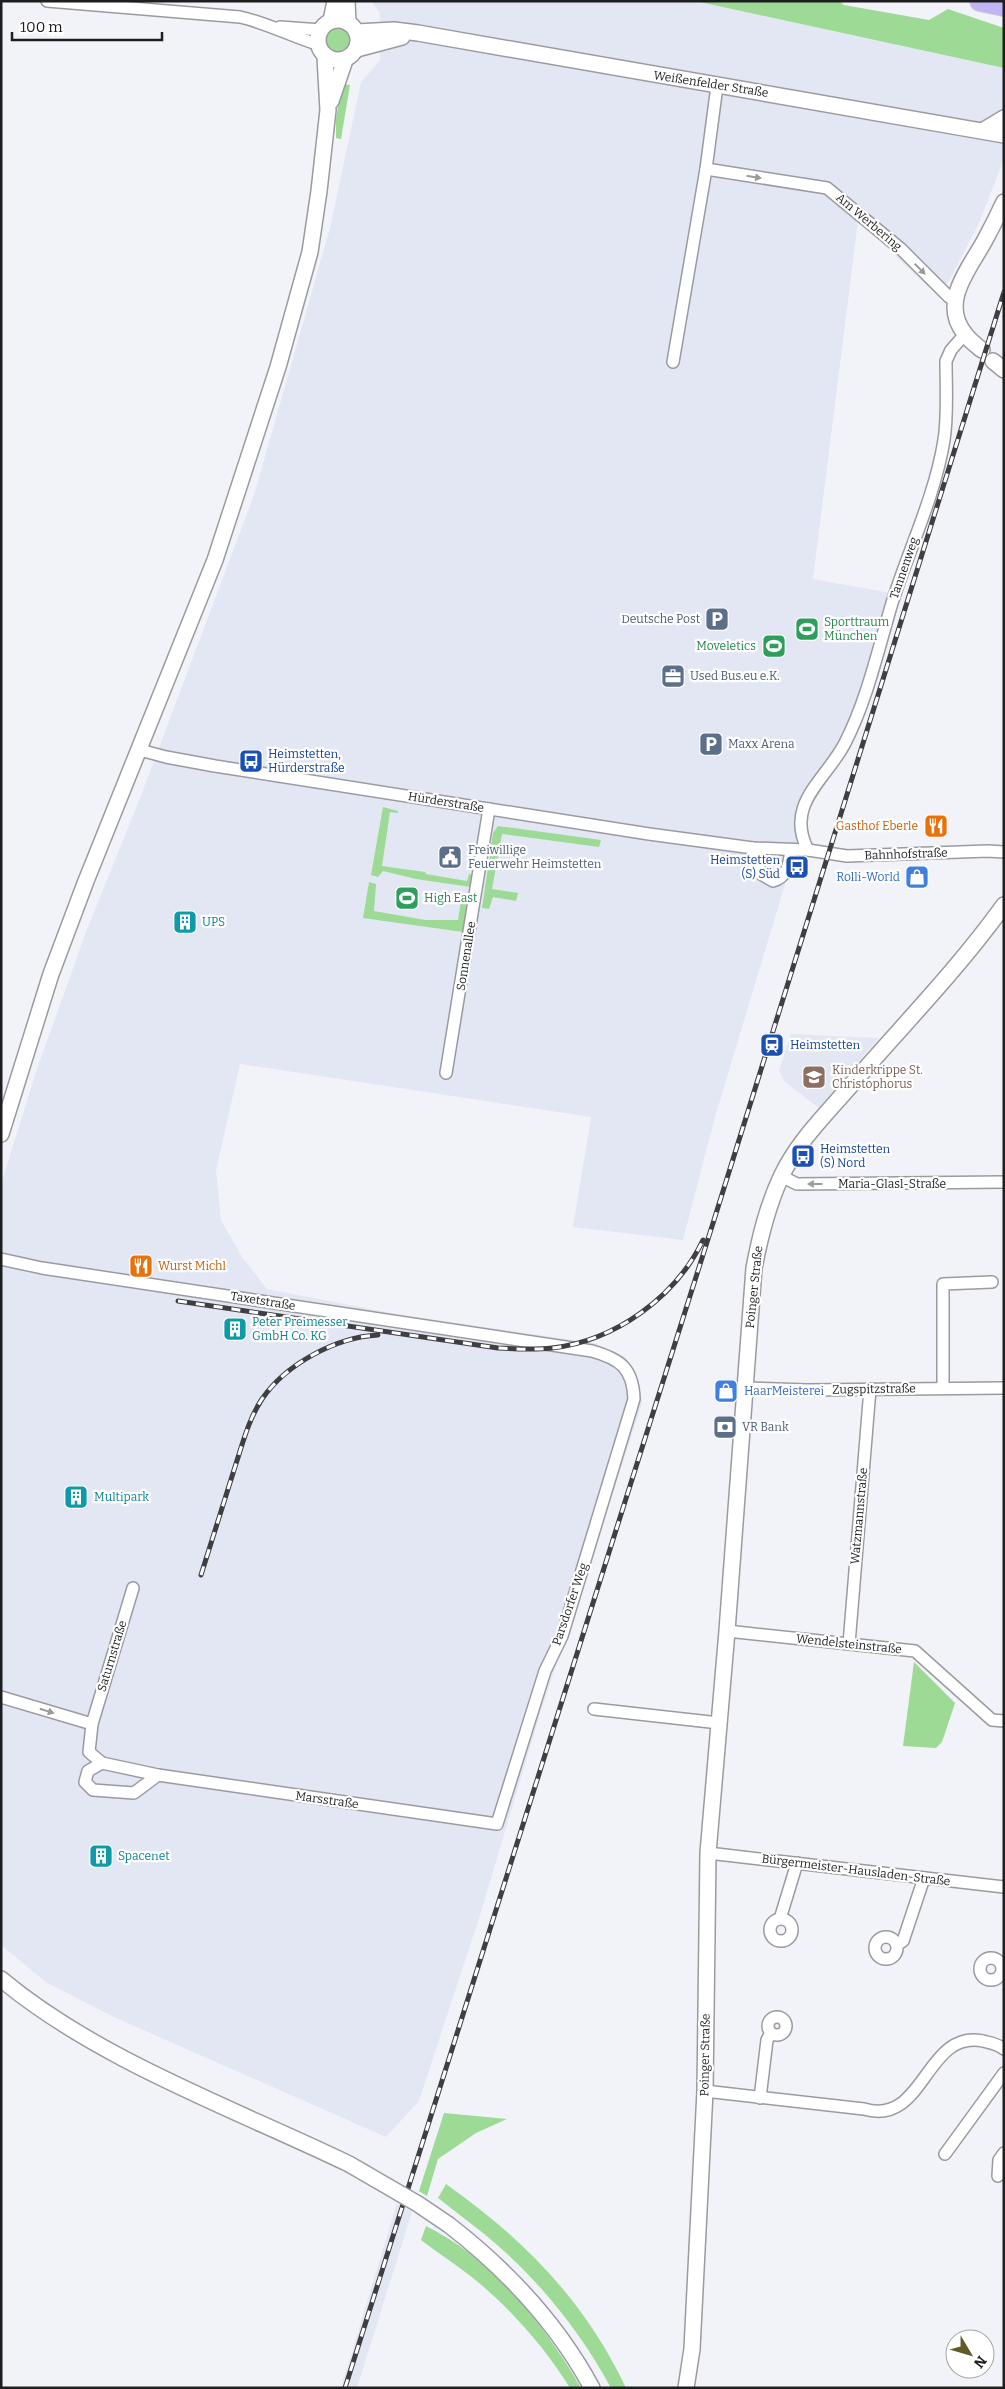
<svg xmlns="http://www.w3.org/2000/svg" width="1005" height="2389" font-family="Bitter,serif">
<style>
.built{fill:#e3e7f4}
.green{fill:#9dda95}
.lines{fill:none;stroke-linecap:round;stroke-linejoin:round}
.street-casing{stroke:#999ba0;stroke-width:14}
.secondary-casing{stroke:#999ba0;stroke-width:18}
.highway-casing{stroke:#cecece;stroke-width:22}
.street{stroke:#fff;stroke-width:11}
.secondary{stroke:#fff;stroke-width:15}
.highway{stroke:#c2b4f5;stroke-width:20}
.rail-casing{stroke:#3f3f43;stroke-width:5}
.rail{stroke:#fff;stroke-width:3;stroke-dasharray:9;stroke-linecap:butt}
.secondary-bridge-casing{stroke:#999ba0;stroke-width:18;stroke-linecap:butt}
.secondary-bridge{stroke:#fff;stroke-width:15}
.oneway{fill:#9a9a9b}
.labels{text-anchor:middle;stroke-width:4.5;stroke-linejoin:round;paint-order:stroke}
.street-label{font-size:12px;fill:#1e1e21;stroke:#fff}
.service-label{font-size:12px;fill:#4e5e75;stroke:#fff;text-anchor:start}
.leisure-label{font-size:12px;fill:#27864d;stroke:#fff;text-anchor:start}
.transit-label{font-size:12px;fill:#164399;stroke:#fff;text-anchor:start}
.food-label{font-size:12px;fill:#c56008;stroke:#fff;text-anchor:end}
.shop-label{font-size:12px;fill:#366cbe;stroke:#fff;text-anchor:end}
.culture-label{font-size:12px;fill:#0d838f;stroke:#fff;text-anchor:start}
.education-label{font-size:12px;fill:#785e54;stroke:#fff;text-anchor:start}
</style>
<rect width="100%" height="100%" fill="#f2f3f9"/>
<g class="built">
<polygon points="371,1 695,1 1004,68 1004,159 979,223 949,281 935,293 858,221 813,579 891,593 855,714 842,741 801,795 797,826 798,841 715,1117 683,1240 573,1227 591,1117 240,1064 216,1171 221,1220 242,1257 267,1289 402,1315 594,1343 626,1357 638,1381 642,1404 541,1711 481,1912 419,2101 386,2137 116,2018 47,1983 1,1945 1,1184 37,1069 86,932 140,798 254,495 330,228 361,82 380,60 380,13"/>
<polygon points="791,1034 879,1038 819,1108 785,1082 779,1071"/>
<polygon points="397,2203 412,2212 357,2388 341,2388"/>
</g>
<g class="green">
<polygon points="695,1 839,1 844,5 929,20 948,9 1004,28 1004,68"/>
<circle cx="338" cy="41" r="14"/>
<polygon points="342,84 350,85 341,139 336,138 336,119"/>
<polygon points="383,807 398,811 398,813 390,812 382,866 425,872 426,874 467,881 469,874 473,875 471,887 416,879 383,871 378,877 371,875"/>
<polygon points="498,826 601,840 599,847 502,834 492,889 518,893 516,901 493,897 489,909 482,908 493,833"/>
<polygon points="369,882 376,884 374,911 425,920 458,920 461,901 468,904 463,932 363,918"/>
<polygon points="914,1662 955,1703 942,1742 936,1748 903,1746"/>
<polygon points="444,2113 507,2119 476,2133 438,2159 427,2196 419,2191"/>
<path d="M446 2184C524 2239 585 2301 626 2388H611C579 2329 535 2275 483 2233 468 2221 453 2210 438 2198Z"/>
<path d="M426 2226C493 2259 544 2324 581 2388H570C547 2351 518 2317 486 2289 466 2271 442 2256 421 2240Z"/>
</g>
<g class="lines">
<g class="street-casing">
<g id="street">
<path d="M47 1 240 17C267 23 291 36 317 44"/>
<polyline points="280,27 321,30"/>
<polyline points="706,169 827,188 901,249 949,297 955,300"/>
<polyline points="673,362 706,169 717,86"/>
<polyline points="140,750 166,757 215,766 649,834 753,848 808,850 847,856 988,851 1004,852"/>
<path d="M753 848 761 874 773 881C788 877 789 863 791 850"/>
<path d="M808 850C784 804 826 780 845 743 867 700 878 650 892 603 909 549 935 496 944 440 948 415 946 387 946 361L951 350 965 334"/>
<polyline points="446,1073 489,809"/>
<polyline points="781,1176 797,1184 1004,1182"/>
<path d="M1 1259 42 1268 592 1351C620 1359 633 1368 634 1399L562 1636 545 1671 497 1824 158 1775 102 1763 89 1752 92 1724 133 1588"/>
<polyline points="745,1388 807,1390 1004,1388"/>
<polyline points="943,1388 943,1284 992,1282"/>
<polyline points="727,1631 915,1651 992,1720 1004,1721"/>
<polyline points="849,1644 870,1389"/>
<polyline points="1,1697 92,1724"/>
<polyline points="594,1709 719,1723"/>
<polyline points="102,1763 88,1771 85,1782 93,1790 134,1793 158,1775"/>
<polyline points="708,1853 1004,1887"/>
<polyline points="780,1919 797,1863"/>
<circle cx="781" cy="1930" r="11"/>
<circle cx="886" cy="1948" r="11"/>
<polyline points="897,1945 903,1941 924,1878"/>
<circle cx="991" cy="1969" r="11"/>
<circle cx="777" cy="2026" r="9"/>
<path d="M705 2091 864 2109C925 2127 925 2029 983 2041 990 2043 998 2044 1004 2049"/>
<polyline points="760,2098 767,2040 771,2033"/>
<polyline points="945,2154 1004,2073"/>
<polyline points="998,2176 999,2160 1004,2153"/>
</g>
</g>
<g class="secondary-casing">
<g id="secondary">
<polyline points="347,1 348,23"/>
<circle cx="338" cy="40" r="20"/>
<polyline points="331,21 335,1"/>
<polyline points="357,32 394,30 418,33 1004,135"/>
<polyline points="357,49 402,37"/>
<polyline points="331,101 345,60"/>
<polyline points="984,130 1004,118"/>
<path d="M982 350C976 345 969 340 965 334 939 302 970 268 985 240 992 227 998 215 1004 202"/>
<polyline points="993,361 1004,370"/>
<polyline points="1,1134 51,974 86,881 215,560 278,367 310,252 319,191 328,110 325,57"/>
<path d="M1 1979C98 2060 235 2109 349 2164"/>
<path d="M449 2225C507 2270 557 2323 592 2388"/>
<path d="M686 2388 692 2349 705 2091 708 1853 727 1631 754 1268C760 1237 767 1207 781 1177 797 1142 827 1113 852 1084 903 1025 958 969 1004 905"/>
</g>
</g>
<g class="highway-casing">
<polyline id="highway" points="980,1 1004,6"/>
</g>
<use href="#street" class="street"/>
<use href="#secondary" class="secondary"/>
<use href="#highway" class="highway"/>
<g class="rail-casing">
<g id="rail">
<path d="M178 1301 498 1348C516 1349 534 1350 552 1348 615 1341 676 1297 703 1240"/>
<path d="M201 1575C212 1540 223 1505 234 1470 242 1446 248 1420 262 1399 286 1364 336 1337 378 1335"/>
<polyline points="345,2388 714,1220 1004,292"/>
</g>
</g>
<use href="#rail" class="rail"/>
<g class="secondary-bridge-casing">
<polyline id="secondary-bridge" points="349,2164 418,2204 449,2225"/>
</g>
<use href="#secondary-bridge" class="secondary-bridge"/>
</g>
<defs><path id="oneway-solid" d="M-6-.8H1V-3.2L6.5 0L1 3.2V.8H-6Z" transform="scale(1.25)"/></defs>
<g class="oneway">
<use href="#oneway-solid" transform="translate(754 177) rotate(9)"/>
<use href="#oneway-solid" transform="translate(920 269) rotate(45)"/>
<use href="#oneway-solid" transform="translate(815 1184) rotate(180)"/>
<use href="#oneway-solid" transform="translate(47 1711) rotate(17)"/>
</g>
<defs>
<g id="parking-square" transform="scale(1.25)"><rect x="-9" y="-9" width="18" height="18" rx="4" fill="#5c6f8a" stroke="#fff"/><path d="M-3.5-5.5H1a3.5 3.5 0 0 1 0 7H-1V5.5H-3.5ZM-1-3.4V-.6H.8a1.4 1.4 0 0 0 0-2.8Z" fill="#fff"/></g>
<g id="stadium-square" transform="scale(1.25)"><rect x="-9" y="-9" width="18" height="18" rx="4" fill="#2e9e5b" stroke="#fff"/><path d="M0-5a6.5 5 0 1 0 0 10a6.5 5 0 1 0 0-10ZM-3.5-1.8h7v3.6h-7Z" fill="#fff"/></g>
<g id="office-square" transform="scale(1.25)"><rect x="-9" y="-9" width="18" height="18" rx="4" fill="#5c6f8a" stroke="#fff"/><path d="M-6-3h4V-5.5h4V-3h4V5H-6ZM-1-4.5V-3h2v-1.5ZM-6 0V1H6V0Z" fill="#fff"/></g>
<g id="bus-square" transform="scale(1.25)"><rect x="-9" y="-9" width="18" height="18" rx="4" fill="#1a4fb4" stroke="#fff"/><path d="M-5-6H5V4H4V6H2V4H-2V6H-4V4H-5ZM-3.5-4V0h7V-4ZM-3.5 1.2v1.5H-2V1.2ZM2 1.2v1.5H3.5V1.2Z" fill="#fff"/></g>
<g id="restaurant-square" transform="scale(1.25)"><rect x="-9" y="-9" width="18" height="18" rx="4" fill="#e8710a" stroke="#fff"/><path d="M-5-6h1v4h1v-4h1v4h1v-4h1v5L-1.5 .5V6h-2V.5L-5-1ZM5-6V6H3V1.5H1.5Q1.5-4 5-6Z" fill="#fff"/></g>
<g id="civic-square" transform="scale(1.25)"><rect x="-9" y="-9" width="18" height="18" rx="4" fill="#5c6f8a" stroke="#fff"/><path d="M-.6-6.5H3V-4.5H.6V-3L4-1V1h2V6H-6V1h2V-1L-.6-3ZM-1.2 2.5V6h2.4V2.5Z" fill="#fff"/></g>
<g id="shop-square" transform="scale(1.25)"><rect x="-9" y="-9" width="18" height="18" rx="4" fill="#3f7fe0" stroke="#fff"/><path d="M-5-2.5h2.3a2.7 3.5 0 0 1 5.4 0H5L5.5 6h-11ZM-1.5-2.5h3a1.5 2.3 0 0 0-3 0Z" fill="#fff"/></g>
<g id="building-square" transform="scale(1.25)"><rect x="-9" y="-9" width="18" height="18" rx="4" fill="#0f9aa8" stroke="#fff"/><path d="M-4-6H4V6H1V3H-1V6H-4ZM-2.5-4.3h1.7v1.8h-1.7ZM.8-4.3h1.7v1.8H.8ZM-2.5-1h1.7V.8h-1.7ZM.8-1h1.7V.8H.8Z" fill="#fff"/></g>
<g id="station-square" transform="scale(1.25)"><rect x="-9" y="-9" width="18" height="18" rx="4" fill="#1a4fb4" stroke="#fff"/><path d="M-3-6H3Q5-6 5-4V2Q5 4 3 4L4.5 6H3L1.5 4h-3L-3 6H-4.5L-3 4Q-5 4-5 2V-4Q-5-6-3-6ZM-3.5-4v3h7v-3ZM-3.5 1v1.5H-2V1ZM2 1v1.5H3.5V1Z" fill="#fff"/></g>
<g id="school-square" transform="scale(1.25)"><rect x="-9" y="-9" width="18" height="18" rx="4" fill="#8d6e63" stroke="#fff"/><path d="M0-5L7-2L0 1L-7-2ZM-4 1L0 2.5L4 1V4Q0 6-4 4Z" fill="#fff"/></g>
<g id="bank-square" transform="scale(1.25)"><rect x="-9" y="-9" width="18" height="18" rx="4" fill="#5c6f8a" stroke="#fff"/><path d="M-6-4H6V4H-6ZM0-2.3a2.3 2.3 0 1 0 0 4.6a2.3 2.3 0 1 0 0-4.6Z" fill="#fff"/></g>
</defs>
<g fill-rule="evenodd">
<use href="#parking-square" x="717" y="619"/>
<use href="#stadium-square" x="807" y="629"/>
<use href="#stadium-square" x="774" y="646"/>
<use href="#office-square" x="673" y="676"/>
<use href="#parking-square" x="711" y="744"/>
<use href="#bus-square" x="251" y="761"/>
<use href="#restaurant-square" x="936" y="826"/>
<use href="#civic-square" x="450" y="857"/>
<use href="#bus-square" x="797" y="867"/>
<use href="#shop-square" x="917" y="877"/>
<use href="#stadium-square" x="407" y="898"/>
<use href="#building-square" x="185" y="922"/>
<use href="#station-square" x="772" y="1045"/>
<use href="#school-square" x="814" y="1077"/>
<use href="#bus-square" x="803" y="1156"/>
<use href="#restaurant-square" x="141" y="1266"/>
<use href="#building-square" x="235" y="1329"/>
<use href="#shop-square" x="726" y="1391"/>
<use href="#bank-square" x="725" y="1427"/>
<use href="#building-square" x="76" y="1497"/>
<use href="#building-square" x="101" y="1856"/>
</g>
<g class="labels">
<g class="street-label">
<text transform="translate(711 84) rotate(9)" y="4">Weißenfelder Straße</text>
<text transform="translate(869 222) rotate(40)" y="4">Am Werbering</text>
<text transform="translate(904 568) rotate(-71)" y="4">Tannenweg</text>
<text transform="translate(446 802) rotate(9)" y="4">Hürderstraße</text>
<text transform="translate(906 854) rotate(-2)" y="4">Bahnhofstraße</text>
<text transform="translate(466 956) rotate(-81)" y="4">Sonnenallee</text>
<text x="892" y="1188">Maria-Glasl-Straße</text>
<text transform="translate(754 1287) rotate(-84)" y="4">Poinger Straße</text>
<text transform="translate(263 1301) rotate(9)" y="4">Taxetstraße</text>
<text transform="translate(874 1389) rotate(-1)" y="4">Zugspitzstraße</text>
<text transform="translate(859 1516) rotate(-85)" y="4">Watzmannstraße</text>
<text transform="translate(570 1604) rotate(-71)" y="4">Parsdorfer Weg</text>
<text transform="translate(849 1644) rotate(6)" y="4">Wendelsteinstraße</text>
<text transform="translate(112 1656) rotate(-73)" y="4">Saturnstraße</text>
<text transform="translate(327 1800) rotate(8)" y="4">Marsstraße</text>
<text transform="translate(856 1870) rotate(7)" y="4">Bürgermeister-Hausladen-Straße</text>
<text transform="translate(705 2055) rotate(-89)" y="4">Poinger Straße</text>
</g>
<g class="service-label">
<text x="700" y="623" text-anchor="end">Deutsche Post</text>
<text x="690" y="680">Used Bus.eu e.K.</text>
<text x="728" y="748">Maxx Arena</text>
<text x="468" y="854">Freiwillige<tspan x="468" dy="14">Feuerwehr Heimstetten</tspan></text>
<text x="742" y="1431">VR Bank</text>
</g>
<g class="leisure-label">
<text x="824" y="626">Sporttraum<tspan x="824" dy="14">München</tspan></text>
<text x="756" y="650" text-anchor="end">Moveletics</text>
<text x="424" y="902">High East</text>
</g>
<g class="transit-label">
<text x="268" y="758">Heimstetten,<tspan x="268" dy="14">Hürderstraße</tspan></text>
<text x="780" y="864" text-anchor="end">Heimstetten<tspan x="780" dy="14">(S) Süd</tspan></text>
<text x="790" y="1049">Heimstetten</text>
<text x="820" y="1153">Heimstetten<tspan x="820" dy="14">(S) Nord</tspan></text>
</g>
<g class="food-label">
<text x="918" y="830">Gasthof Eberle</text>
<text x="158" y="1270" text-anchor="start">Wurst Michl</text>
</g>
<g class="shop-label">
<text x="900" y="881">Rolli-World</text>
<text x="744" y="1395" text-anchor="start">HaarMeisterei</text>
</g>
<g class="culture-label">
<text x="202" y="926">UPS</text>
<text x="252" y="1326">Peter Preimesser<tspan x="252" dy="14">GmbH Co. KG</tspan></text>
<text x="94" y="1501">Multipark</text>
<text x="118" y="1860">Spacenet</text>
</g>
<g class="education-label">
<text x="832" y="1074">Kinderkrippe St.<tspan x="832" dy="14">Christophorus</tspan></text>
</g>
</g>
<rect width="1005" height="2389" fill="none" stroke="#1e1e21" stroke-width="5"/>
<g transform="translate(970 2354) rotate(128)"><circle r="24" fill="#ffffff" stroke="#a5a5a6"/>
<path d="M0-4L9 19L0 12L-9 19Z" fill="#5f5a26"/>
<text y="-8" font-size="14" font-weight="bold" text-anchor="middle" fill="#1e1e21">N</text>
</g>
<path d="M12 32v8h150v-8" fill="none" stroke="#1e1e21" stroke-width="2.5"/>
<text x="20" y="32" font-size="15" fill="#1e1e21" stroke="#ffffff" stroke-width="4" paint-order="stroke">100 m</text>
</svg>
